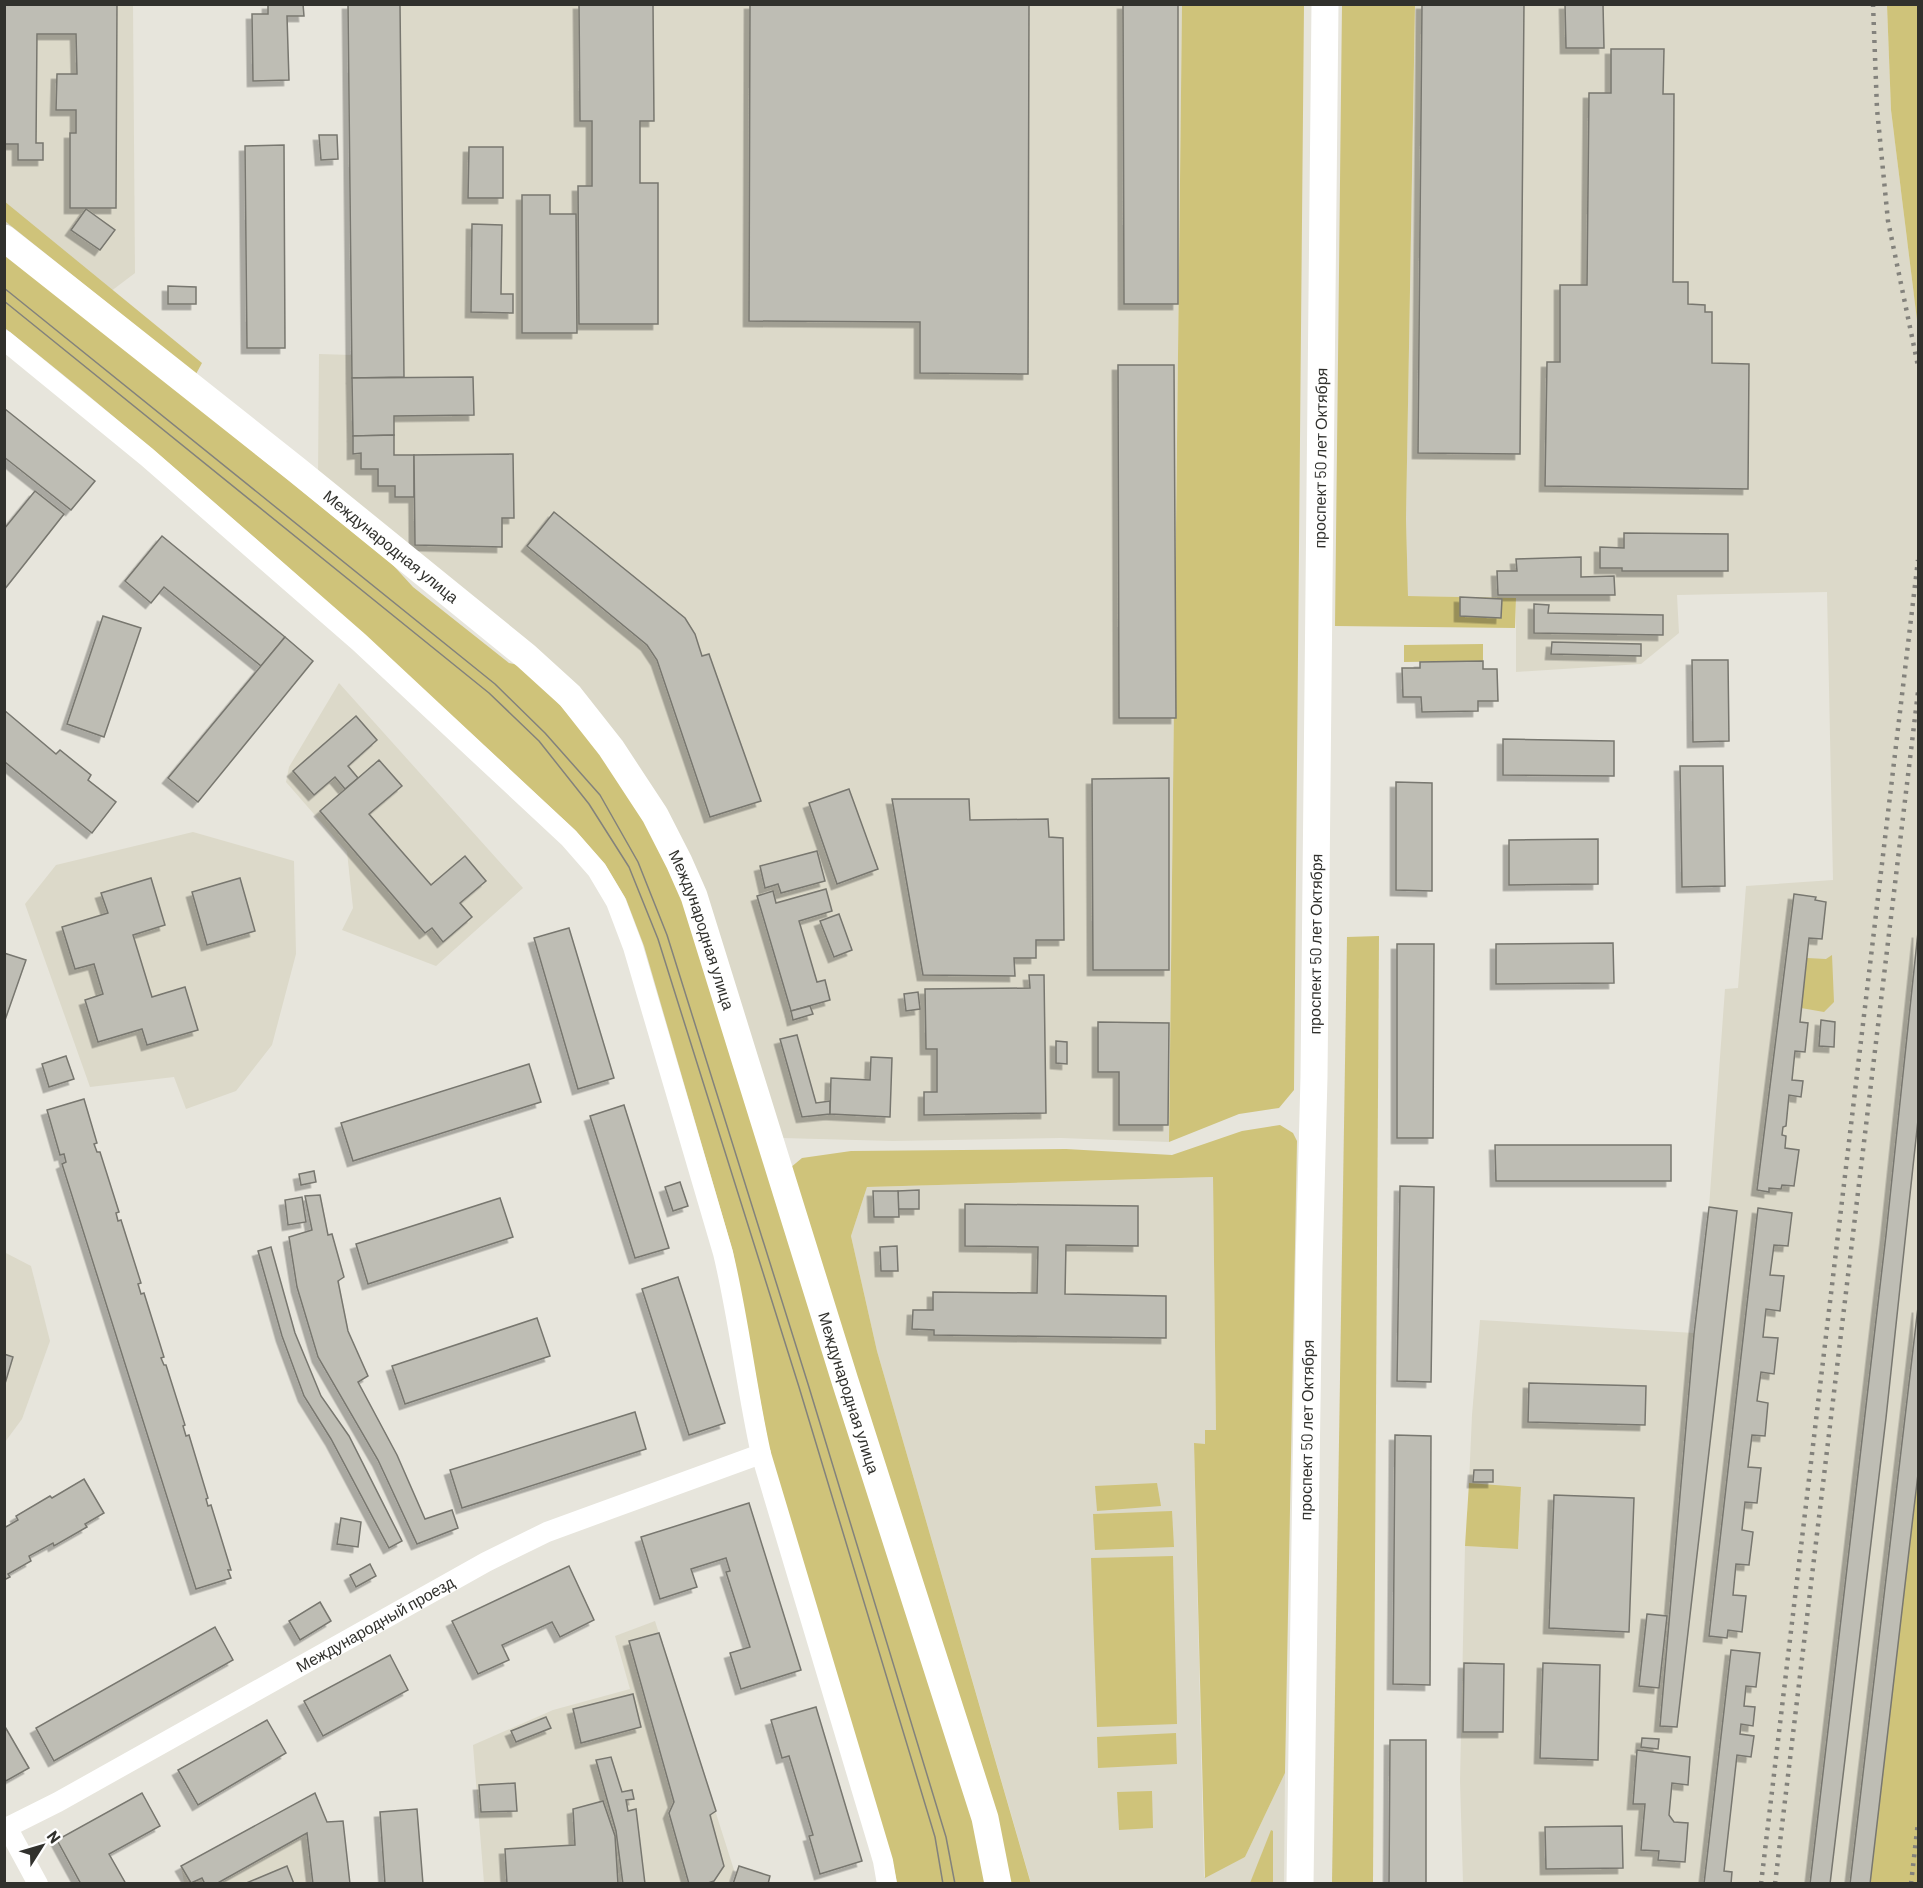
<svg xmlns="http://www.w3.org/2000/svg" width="1923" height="1888" font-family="Barlow,sans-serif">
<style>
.built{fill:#dcd9c9}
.green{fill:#cfc37a}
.building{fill:#bebdb4;stroke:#78776f;stroke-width:1.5;filter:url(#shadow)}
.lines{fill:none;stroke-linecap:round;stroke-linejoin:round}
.street{stroke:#fff;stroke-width:20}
.secondary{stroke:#fff;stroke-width:27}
.tram{stroke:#83827c;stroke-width:1.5}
.rail{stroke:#83827c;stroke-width:4.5;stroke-dasharray:3 6;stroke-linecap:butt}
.labels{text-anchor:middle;stroke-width:5;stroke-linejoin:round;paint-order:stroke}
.street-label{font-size:16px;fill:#31312d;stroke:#fff}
</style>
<defs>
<filter id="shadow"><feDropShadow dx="-5.5" dy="5.5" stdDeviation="0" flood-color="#0004"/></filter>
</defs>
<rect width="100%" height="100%" fill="#e7e5dc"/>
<g class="built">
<polygon points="4,5 133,5 135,273 98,301 5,226"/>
<polygon points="348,5 1182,5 1169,1142 1061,1138 893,1141 782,1138 621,742 318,477 319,354 352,355"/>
<polygon points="1415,5 1887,5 1891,110 1918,328 1918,1474 1870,1883 1463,1883 1460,1781 1465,1546 1518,1549 1521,1488 1469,1483 1472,1415 1480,1320 1694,1333 1709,1207 1725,989 1738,988 1746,886 1833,880 1827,592 1677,595 1679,633 1641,664 1516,672 1516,598 1408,596 1406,519"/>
<polygon points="339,683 523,888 436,966 342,930 353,908 347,852 286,782 289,767"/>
<polygon points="193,832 294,861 296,954 272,1045 236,1091 186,1109 174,1077 90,1087 25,904 56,865"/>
<polygon points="1213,1177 1216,1430 1205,1444 1194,1444 1204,1877 1245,1857 1285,1773 1284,1883 1031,1883 877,1351 851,1236 867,1187"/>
<polygon points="4,1252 31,1266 50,1341 22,1419 5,1442"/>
<polygon points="655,1621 734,1870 729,1883 484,1883 473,1745 553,1710 630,1689 615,1636"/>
<polygon points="315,1793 327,1822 343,1821 350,1883 184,1883 181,1866"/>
</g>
<g class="green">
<polygon points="1182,5 1304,5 1294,1090 1279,1108 1239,1114 1169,1142"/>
<polygon points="1342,5 1415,5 1406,519 1408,596 1516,598 1515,628 1335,626"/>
<polygon points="1887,5 1918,5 1918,328 1891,110"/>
<polygon points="4,201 202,363 196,374 5,221"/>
<path d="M4 251 392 564 413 587 509 663 523 666 541 683 603 755 642 812 687 907 978 1819 989 1883H897L892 1859 770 1454 733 1252 644 946 626 899 605 864 574 829C389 657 203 485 5 328Z"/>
<polygon points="1483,644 1483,661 1404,662 1404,645"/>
<polygon points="1379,936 1373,1883 1332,1883 1347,937"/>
<polygon points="1832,955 1834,1002 1824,1012 1801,1008 1807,958 1826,959"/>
<polygon points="1280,1125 1293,1133 1297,1141 1285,1773 1245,1857 1205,1878 1194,1443 1205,1444 1205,1430 1216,1430 1213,1177 867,1187 851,1236 877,1351 1031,1884 1005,1883 790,1168 802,1158 851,1151 1066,1149 1172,1155 1242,1131"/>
<polygon points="1918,1474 1918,1883 1870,1883"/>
<polygon points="1157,1483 1161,1506 1097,1511 1095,1486"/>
<polygon points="1469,1483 1521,1487 1518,1549 1465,1546"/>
<polygon points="1172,1511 1174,1547 1095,1550 1093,1514"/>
<polygon points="1173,1556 1177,1724 1097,1727 1091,1558"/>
<polygon points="1176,1733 1177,1764 1098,1768 1097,1737"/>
<polygon points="1152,1791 1153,1828 1119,1830 1117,1792"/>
<polygon points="1271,1830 1273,1831 1273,1883 1250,1883"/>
</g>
<g class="building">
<polygon points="4,4 117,4 116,208 70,208 70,133 76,133 76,110 56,110 57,74 77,74 76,34 37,34 36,143 43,143 43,160 18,160 18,144 4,144"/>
<polygon points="268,4 303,4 304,16 287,16 289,80 253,81 252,14 268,14"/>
<polygon points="348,4 400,4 404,377 352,378"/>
<polygon points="579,4 653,4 654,121 640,121 640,183 658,183 658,324 579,324 578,186 592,186 592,121 580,121"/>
<polygon points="750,4 1029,4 1028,374 920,373 920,322 749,321"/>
<polygon points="1123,4 1178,4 1178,304 1124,304"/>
<polygon points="1422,4 1524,4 1520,454 1418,453"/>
<polygon points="1565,4 1603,4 1604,48 1566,48"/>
<polygon points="1611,49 1664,49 1663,94 1674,94 1673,282 1688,282 1688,304 1705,305 1705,312 1712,312 1712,363 1749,364 1748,489 1545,486 1547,362 1560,362 1560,285 1587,285 1589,93 1611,93"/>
<polygon points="319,135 337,135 338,159 321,160"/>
<polygon points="284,145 285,348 247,348 245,146"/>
<polygon points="469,147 503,147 503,198 468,198"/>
<polygon points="522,195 550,195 550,214 576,214 577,333 522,333"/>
<polygon points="86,209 115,230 100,250 71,230"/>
<polygon points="472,224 502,225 501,294 513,294 513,313 471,312"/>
<polygon points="168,286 196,287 196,304 168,304"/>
<polygon points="1118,365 1174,365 1176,718 1119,718"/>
<polygon points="473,377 474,415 394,416 394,435 353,436 352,378"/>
<polygon points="5,409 95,481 71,510 4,457"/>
<polygon points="394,435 394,455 414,455 414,497 395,497 395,486 378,486 378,469 361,469 361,453 353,454 353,436"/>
<polygon points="513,454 514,518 502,518 502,547 415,545 414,455"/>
<polygon points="35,491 64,514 4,590 4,529"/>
<polygon points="554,512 685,618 695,634 702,656 709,654 761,801 710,817 657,660 647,645 527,546"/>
<polygon points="1624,533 1728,534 1728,571 1622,571 1622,568 1600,568 1600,547 1624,548"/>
<polygon points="162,536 285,637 261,666 164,587 151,603 125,581"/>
<polygon points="1581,557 1581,577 1614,576 1615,595 1498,595 1497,571 1517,571 1516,559"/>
<polygon points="1460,597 1502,599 1501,618 1460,616"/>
<polygon points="1534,604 1549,605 1548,613 1663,615 1663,635 1534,633"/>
<polygon points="103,616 141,628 104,737 67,724"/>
<polygon points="285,637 313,661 198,802 168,778"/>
<polygon points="1552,642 1641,644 1641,656 1551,654"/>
<polygon points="1692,660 1728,660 1729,741 1693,742"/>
<polygon points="1483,661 1483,669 1497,669 1498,701 1478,701 1478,711 1422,712 1421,697 1403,697 1402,668 1420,668 1420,662"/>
<polygon points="4,710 56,754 60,750 91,775 88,780 116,802 92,833 6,763 4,764"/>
<polygon points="356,716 377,740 348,766 358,778 345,789 335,777 314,795 293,771"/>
<polygon points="1503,739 1614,741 1614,776 1503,775"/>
<polygon points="379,760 402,786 369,814 431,885 465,856 486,881 460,903 472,917 443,942 432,928 425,933 320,811"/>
<polygon points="1680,766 1723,766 1725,886 1682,887"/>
<polygon points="1169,778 1169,970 1093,970 1092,779"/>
<polygon points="1396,782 1432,783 1432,891 1396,890"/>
<polygon points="849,789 878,869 837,884 809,803"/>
<polygon points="892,799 969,799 970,820 1048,819 1049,837 1063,838 1064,940 1036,940 1036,958 1014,958 1015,976 923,975"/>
<polygon points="1598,839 1598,884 1509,885 1509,840"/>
<polygon points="817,851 825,881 781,893 778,884 765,888 760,866"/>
<polygon points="151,878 165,925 133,935 152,997 185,987 198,1030 147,1045 142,1029 98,1042 85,1000 103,994 94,964 75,969 62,927 108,913 101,893"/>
<polygon points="240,878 255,931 207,945 192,892"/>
<polygon points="826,889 832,911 799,921 817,982 825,980 830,1000 791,1011 757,896 773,891 776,903"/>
<polygon points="1794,894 1816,897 1815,900 1826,902 1822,939 1809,938 1800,1022 1808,1023 1805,1052 1795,1051 1792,1080 1803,1081 1801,1097 1789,1095 1786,1126 1783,1127 1782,1135 1786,1136 1785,1148 1799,1150 1794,1186 1782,1185 1781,1189 1769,1188 1769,1192 1757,1190"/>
<polygon points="839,914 852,950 834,957 820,921"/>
<polygon points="569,928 614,1078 578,1089 534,938"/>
<polygon points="1918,932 1918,1120 1886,1418 1830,1884 1810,1884 1886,1235"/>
<polygon points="1613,943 1614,983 1496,984 1496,944"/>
<polygon points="1397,944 1434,944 1433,1138 1397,1138"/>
<polygon points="4,953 26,960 4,1023"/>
<polygon points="1029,975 1044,975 1046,1113 924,1115 924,1092 937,1092 937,1049 926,1049 925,989 1030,988"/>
<polygon points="918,992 920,1009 906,1011 904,994"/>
<polygon points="810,1006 813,1014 793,1020 791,1011"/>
<polygon points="1821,1020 1835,1022 1834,1047 1819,1046"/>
<polygon points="1098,1022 1169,1023 1168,1125 1119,1125 1119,1072 1098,1072"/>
<polygon points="797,1035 816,1103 830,1101 830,1114 802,1117 780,1039"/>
<polygon points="1056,1041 1067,1042 1067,1064 1056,1063"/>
<polygon points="66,1056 74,1079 49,1087 42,1064"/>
<polygon points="871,1057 892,1058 890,1117 830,1114 831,1078 870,1080"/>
<polygon points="529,1064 541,1102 353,1161 341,1123"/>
<polygon points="84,1099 97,1143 94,1144 97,1152 100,1152 119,1212 116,1213 118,1221 121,1220 141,1283 138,1284 141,1294 144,1293 164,1357 161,1358 164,1365 166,1365 185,1425 183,1426 186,1436 189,1435 208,1498 206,1499 208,1506 211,1505 231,1570 228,1570 231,1578 196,1589 62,1164 66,1162 64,1154 60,1155 47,1110"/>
<polygon points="624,1105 669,1248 635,1258 590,1116"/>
<polygon points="1495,1145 1671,1145 1671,1181 1496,1181"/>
<polygon points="314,1171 316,1182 301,1185 299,1174"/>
<polygon points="680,1182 688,1206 673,1211 665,1187"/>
<polygon points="1400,1186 1434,1187 1431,1382 1397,1381"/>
<polygon points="919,1190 919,1209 898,1209 898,1191"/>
<polygon points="873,1191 898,1191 899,1217 874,1217"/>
<polygon points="320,1195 328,1235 332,1234 344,1277 338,1281 348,1331 368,1376 358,1382 397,1455 425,1519 452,1510 458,1528 417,1544 378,1460 318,1357 297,1287 289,1237 312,1230 305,1196"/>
<polygon points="302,1197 306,1222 288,1225 285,1200"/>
<polygon points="500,1198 513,1237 368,1284 356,1244"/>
<polygon points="965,1204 1138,1206 1138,1246 1066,1245 1065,1294 1166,1296 1166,1338 934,1335 934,1330 912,1329 913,1310 933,1310 933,1292 1037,1293 1038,1247 965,1246"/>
<polygon points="1709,1207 1737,1211 1677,1727 1660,1726 1694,1334"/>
<polygon points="1758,1208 1792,1213 1788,1246 1774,1245 1770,1275 1784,1276 1780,1311 1766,1309 1763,1337 1778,1338 1774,1374 1761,1372 1757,1401 1768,1403 1765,1436 1752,1435 1748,1467 1761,1468 1757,1503 1745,1502 1742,1530 1753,1532 1749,1565 1736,1564 1733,1595 1746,1596 1742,1632 1728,1630 1727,1638 1709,1636"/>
<polygon points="897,1246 898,1271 881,1271 880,1247"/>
<polygon points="271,1247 295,1333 321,1396 349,1436 402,1541 389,1548 331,1439 304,1396 282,1336 258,1251"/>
<polygon points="678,1277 725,1423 689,1435 642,1289"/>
<polygon points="1918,1307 1918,1474 1870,1884 1850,1884"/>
<polygon points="537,1318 550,1356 405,1404 392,1366"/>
<polygon points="4,1354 13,1357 4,1387"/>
<polygon points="1529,1383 1646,1386 1645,1425 1528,1422"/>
<polygon points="635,1412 646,1449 462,1508 450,1470"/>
<polygon points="1395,1435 1431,1436 1430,1685 1393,1684"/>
<polygon points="1474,1470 1493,1470 1493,1482 1473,1482"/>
<polygon points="84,1479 104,1513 85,1524 87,1527 54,1546 53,1543 29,1556 31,1561 8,1574 10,1577 4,1580 4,1528 18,1520 16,1516 50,1496 52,1498"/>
<polygon points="1554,1495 1634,1498 1629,1632 1549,1628"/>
<polygon points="749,1503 801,1670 741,1689 730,1653 750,1647 726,1572 730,1571 726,1558 691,1569 697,1587 660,1599 641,1537"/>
<polygon points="341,1518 361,1522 358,1547 337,1544"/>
<polygon points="370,1564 376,1576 356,1587 350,1575"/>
<polygon points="569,1566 594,1620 560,1637 552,1622 502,1645 509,1660 478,1674 452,1621"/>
<polygon points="320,1602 331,1621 300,1640 289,1621"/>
<polygon points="1647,1614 1667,1616 1659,1688 1639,1686"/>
<polygon points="215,1627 233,1660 54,1761 36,1728"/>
<polygon points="659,1633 716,1811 710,1815 724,1866 714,1881 705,1884 689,1884 669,1813 674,1802 629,1641"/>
<polygon points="1731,1650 1760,1653 1756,1687 1746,1686 1744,1706 1755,1707 1753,1726 1741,1724 1740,1734 1754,1736 1751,1757 1737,1755 1724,1871 1732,1872 1731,1884 1704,1884"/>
<polygon points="390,1655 408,1690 323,1736 304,1701"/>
<polygon points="1464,1663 1504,1664 1503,1732 1463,1732"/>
<polygon points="1543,1663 1600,1665 1598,1760 1540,1758"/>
<polygon points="633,1694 641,1727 581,1743 573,1709"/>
<polygon points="816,1707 862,1861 820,1874 809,1836 813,1835 789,1756 782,1758 771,1720"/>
<polygon points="546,1717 551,1728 516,1742 511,1731"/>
<polygon points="267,1720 286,1753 198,1805 178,1770"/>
<polygon points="4,1725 29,1768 4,1782"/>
<polygon points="1642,1738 1659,1739 1658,1749 1641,1747"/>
<polygon points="1390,1740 1426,1740 1426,1884 1389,1884"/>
<polygon points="1637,1750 1690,1757 1688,1785 1672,1783 1669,1815 1674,1822 1688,1823 1685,1862 1658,1860 1659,1851 1641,1850 1645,1804 1633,1804"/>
<polygon points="611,1757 622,1792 632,1790 634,1799 626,1800 628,1811 636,1809 645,1884 623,1884 616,1831 596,1760"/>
<polygon points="515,1783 517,1811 481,1812 479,1785"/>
<polygon points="142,1793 160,1826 109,1854 126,1884 81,1884 57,1840"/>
<polygon points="315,1793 327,1822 343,1821 350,1884 313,1884 307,1833 216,1884 205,1884 202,1878 191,1883 181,1866"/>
<polygon points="603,1801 615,1836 618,1884 507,1884 505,1849 575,1845 573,1809"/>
<polygon points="417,1809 423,1884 385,1884 380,1812"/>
<polygon points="1622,1826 1623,1868 1546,1869 1545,1827"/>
<polygon points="287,1866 294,1884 244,1884"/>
<polygon points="739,1866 770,1876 768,1884 733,1884"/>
</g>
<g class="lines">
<g class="street">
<path d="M4 340 147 457 359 642 569 838 597 870 616 902 633 947 723 1253C739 1319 746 1387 761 1454L883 1861 887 1884"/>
<polyline points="7,1827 38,1884"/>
<path id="s1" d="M4 1829 58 1802 486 1562 547 1532 761 1454"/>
</g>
<g class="secondary">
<path id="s2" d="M4 238 297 470 526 656 570 696 611 748 655 815 679 862 694 896 845 1381 985 1818 998 1884"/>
<path id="s3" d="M1300 1884 1309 1266 1314 1077 1325 4"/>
</g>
<g class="tram">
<polyline points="4,288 495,684 545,733 600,795 638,862 667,935 808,1384 946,1837 955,1884"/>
<polyline points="4,301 489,693 539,741 589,804 629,867 658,939 799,1387 935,1837 943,1884"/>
</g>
<g class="rail">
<polyline points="1873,4 1877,109 1888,221 1918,366"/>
<polyline points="1761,1884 1918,560"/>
<polyline points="1775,1884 1918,692"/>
<polyline points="1911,1884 1918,1822"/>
</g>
</g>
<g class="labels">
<g class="street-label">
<text dy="6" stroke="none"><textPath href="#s3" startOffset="1426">проспект 50 лет Октября</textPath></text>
<text dy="6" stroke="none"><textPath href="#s2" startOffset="495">Международная улица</textPath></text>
<text dy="6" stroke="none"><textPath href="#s2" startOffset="999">Международная улица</textPath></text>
<text dy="6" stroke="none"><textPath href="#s3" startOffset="940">проспект 50 лет Октября</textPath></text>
<text dy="6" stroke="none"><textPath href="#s2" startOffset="1485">Международная улица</textPath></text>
<text dy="6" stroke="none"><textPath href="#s3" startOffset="454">проспект 50 лет Октября</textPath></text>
<text dy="6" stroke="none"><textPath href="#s1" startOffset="424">Международный проезд</textPath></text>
</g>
</g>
<rect width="1923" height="1888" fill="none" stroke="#31312d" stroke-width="12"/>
<g transform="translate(42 1846) rotate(53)" stroke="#ffffff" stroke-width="4.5" paint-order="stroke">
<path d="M0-4.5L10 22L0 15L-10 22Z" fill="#31312d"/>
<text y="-9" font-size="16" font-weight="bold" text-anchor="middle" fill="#31312d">N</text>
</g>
</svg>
